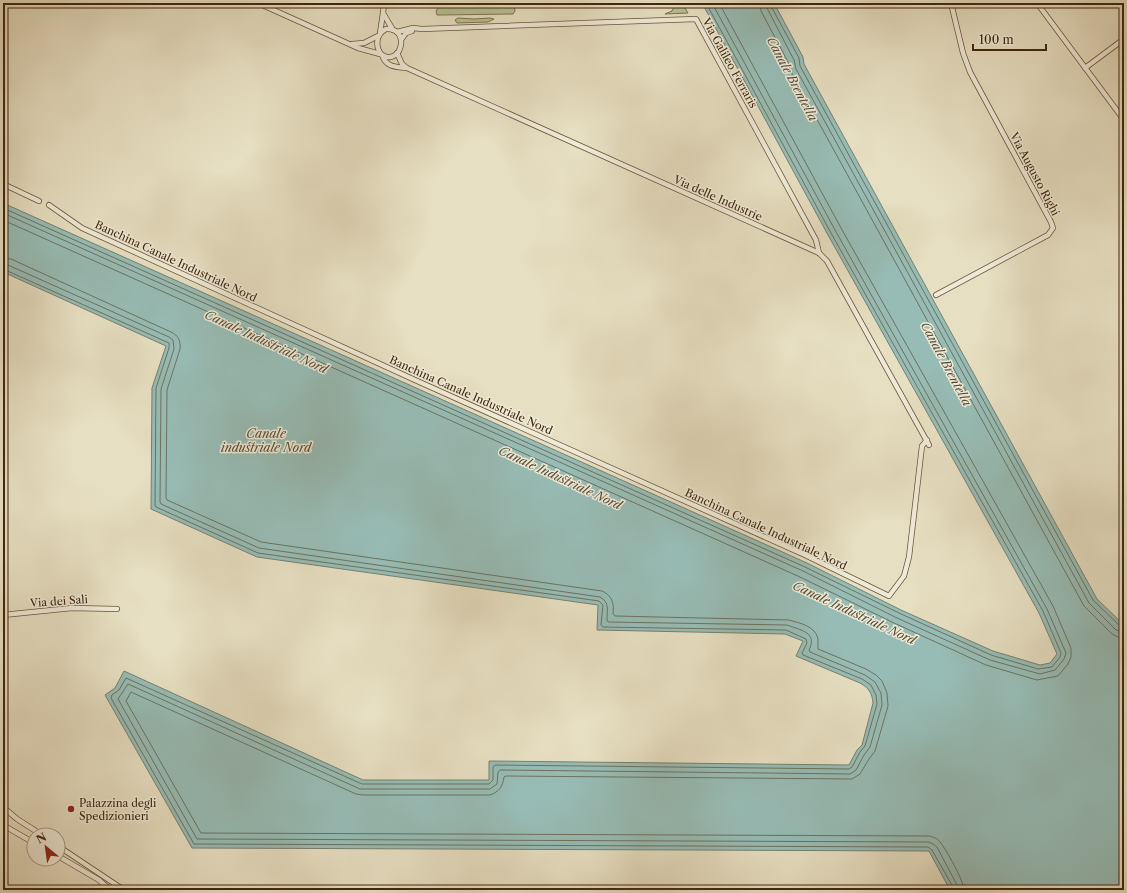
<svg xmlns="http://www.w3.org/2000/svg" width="1127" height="893" font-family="'Libre Caslon Text',serif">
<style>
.green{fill:#b6c293;stroke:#7c744f}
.water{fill:#97bcb5;stroke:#758071}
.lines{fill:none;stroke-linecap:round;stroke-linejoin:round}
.shore{stroke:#6c7260;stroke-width:1}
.minor-casing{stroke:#6a5539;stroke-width:6}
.minor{stroke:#efead7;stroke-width:4.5}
.poi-dot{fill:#8f2418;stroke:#efead7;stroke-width:1.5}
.labels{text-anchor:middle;stroke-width:3;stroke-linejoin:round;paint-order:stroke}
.street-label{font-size:11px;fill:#41270b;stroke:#efead7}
.poi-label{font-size:11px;fill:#41270b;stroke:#efead7;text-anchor:start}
.water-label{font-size:12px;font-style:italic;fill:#564c36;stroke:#efead7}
</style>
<rect width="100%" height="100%" fill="#e7dfc2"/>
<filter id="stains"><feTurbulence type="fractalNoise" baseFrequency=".005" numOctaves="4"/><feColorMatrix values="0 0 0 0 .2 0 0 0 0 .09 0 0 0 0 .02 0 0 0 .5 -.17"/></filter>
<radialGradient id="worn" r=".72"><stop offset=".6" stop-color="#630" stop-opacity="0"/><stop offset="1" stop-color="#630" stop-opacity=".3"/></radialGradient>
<g class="green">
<polygon points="442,3 514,3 515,11 513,14 439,15 437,15 436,11"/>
<polygon points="676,3 682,3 688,13 665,14 672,11"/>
<polygon points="458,18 474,19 490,18 494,19 488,22 457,23 455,20"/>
</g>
<path class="water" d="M702 3H774L803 57 804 64 1097 599 1124 625V890H950L929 851 192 848 105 695 115 688 124 671 363 780H489V761L849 765 857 750 862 745 873 703C872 693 869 688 860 683L796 656 803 641 785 634 597 630 598 605 257 557 151 509 152 388 166 346 3 272V203L807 563 901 610 993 651 1040 665 1050 663 1057 654 1039 613 828 235Z"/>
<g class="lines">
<g class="shore">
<polyline points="760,3 761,11 788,62 791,72 1084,606 1112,634 1118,637 1124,638"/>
<polyline points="766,3 767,8 794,60 796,69 1089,603 1116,630 1124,632"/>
<polyline points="771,3 771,6 799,58 800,66 1093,600 1120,626 1124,627"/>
<polyline points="3,208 805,567 899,613 991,655 1038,669 1052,667 1060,657 1061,653 1043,611 831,233 706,3"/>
<polyline points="3,213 803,571 897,618 990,660 1040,674 1055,670 1064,659 1066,653 1047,609 835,230 712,3"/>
<polyline points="3,220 800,577 894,623 986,665 1037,680 1058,676 1068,664 1071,657 1071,648 1053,606 841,228 719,3"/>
<path d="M3 258 11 259 171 332C178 335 181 341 180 349L167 390 166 498 167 500 261 542 602 591C613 596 614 604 613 614L615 616 789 620C799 623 816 626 818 639 818 643 818 646 818 649L866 669 876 675 882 681 887 693 888 706 875 751 869 759 860 774 852 779 506 776 504 777C503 786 499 792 490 795H363L356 794 131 692 126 701 201 833 929 836C933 837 937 838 940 842 946 849 964 881 964 890"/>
<path d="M3 264 8 265 169 337 173 340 174 349 161 389 160 502 161 504 259 548 600 597C610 602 607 611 607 620L608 622 787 625C800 630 818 632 809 650L810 652 865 675 875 682 881 693 882 705 870 747 864 755 856 770 850 774 500 770 498 772 497 784 490 789H360L128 684 118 699 197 839 929 842 933 844 937 847 957 885 958 890"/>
<polyline points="3,269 169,343 169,348 156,388 155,505 156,507 258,553 599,601 603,605 601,625 603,627 786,630 806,639 807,643 802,653 803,655 862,679 871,685 876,695 877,704 865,746 860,752 852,767 849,769 495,765 493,767 493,780 489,784 362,784 126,678 119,690 112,695 111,698 194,844 928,847 932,850 953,887 953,890"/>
</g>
<g class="minor-casing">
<g id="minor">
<polyline points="258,3 358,48 380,54"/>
<polyline points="1037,3 1124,120"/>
<polyline points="383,13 393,30"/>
<path d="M386 29C400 28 404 40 399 51 394 58 387 59 381 54 375 46 376 34 386 29Z"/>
<polyline points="397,32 413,28 422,29 696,19 816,240 819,253"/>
<polyline points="380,33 383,13 384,3"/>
<polyline points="401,40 406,33 412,31"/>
<polyline points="352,44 364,43 378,36"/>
<polyline points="397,53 402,64 407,68 819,253 827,261 929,445"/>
<path d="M382 55C386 67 395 67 406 68"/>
<polyline points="1085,68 1124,39"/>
<polyline points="3,184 39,201"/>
<polyline points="49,205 82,228 415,380 805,555 889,596 904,576 909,557 922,446 927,440"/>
<polyline points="936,295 1048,235 1053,228 1051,222 970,72 963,53 951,3"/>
<polyline points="3,615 72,608 117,609"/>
<polyline points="3,807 17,819 42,835"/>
<polyline points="3,825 34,843"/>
<polyline points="58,846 124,890"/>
<polyline points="58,856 99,880 110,890"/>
</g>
</g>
<use href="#minor" class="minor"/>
</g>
<circle class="poi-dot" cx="71" cy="809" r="4"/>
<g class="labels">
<g class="street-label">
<text transform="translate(730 63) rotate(61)" y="4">Via Galileo Ferraris</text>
<text transform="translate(1035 174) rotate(62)" y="4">Via Augusto Righi</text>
<text transform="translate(718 198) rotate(24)" y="4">Via delle Industrie</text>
<text transform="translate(176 261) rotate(25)" y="4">Banchina Canale Industriale Nord</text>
<text transform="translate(471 395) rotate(24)" y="4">Banchina Canale Industriale Nord</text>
<text transform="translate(766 529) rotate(25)" y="4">Banchina Canale Industriale Nord</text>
<text transform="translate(59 601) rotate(-4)" y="4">Via dei Sali</text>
</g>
<g class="poi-label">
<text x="79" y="807">Palazzina degli<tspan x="79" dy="13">Spedizionieri</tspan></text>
</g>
<g class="water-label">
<text transform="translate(792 79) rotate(62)" y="4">Canale Brentella</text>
<text transform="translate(266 342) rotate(25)" y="4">Canale Industriale Nord</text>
<text transform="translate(946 364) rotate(62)" y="4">Canale Brentella</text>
<text x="266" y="438">Canale<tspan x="266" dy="14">industriale Nord</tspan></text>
<text transform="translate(560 478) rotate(25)" y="4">Canale Industriale Nord</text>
<text transform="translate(854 613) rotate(25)" y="4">Canale Industriale Nord</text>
</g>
</g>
<rect width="1127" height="893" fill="none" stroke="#e7dfc2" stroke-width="16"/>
<rect x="4" y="4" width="1119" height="885" fill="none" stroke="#41270b" stroke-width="2"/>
<rect x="8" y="8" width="1111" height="877" fill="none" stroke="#41270b"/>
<g transform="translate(46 847) rotate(331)"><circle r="19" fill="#efead7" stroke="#a99c85"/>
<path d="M0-3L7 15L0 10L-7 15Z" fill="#8f2418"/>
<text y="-6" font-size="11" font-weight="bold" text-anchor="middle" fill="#41270b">N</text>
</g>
<path d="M973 44v6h73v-6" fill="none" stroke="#41270b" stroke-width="2"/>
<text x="979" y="44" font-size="12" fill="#41270b" stroke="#efead7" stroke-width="3" paint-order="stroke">100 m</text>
<rect width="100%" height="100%" filter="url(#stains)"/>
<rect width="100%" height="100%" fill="url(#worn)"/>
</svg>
